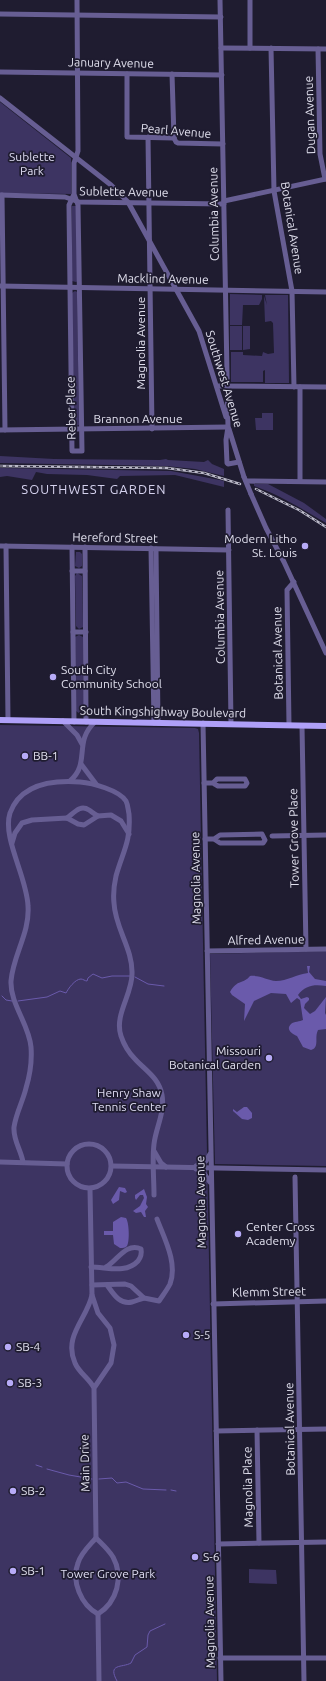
<svg xmlns="http://www.w3.org/2000/svg" width="326" height="1681" font-family="Ubuntu,sans-serif">
<style>
.green{fill:#3d3462}
.water{fill:#6a5aab}
.lines{fill:none;stroke-linecap:round;stroke-linejoin:round}
.stream{stroke:#6a5aab;stroke-width:1}
.minor{stroke:#675e93;stroke-width:5}
.major{stroke:#afa0f8;stroke-width:6}
.rail-casing{stroke:#bab9c8;stroke-width:2.5}
.rail{stroke:#1f1c30;stroke-width:1;stroke-dasharray:3;stroke-linecap:butt}
.minor-bridge{stroke:#675e93;stroke-width:5}
.poi-dot{fill:#b7abf7;stroke:#1f1c30;stroke-width:1.5}
.labels{text-anchor:middle;stroke-width:3.5;stroke-linejoin:round;paint-order:stroke}
.street-label{font-size:12px;fill:#e0dfed;stroke:#1f1c30}
.park-label{font-size:12px;fill:#dfddf3;stroke:#1f1c30}
.poi-label{font-size:12px;fill:#e0dfed;stroke:#1f1c30;text-anchor:start}
.neighbourhood-label{font-size:13px;letter-spacing:1px;fill:#d4d1ed;stroke:#1f1c30}
</style>
<rect width="100%" height="100%" fill="#1f1c30"/>
<g class="green">
<polygon points="0,102 71,158 71,194 0,193"/>
<polygon points="72,206 76,206 78,281 76,282 72,281"/>
<polygon points="75,291 77,292 79,425 76,426 74,424 72,293"/>
<polygon points="230,294 262,295 262,299 259,305 243,305 242,325 230,325"/>
<polygon points="265,295 288,295 289,383 265,383 265,370 263,371 263,382 231,382 231,352 243,352 243,355 262,356 263,352 268,354 274,353 273,323 271,321 265,322 264,296 267,305"/>
<rect x="230" y="326" width="12" height="24"/>
<polygon points="243,326 250,326 250,349 243,350"/>
<polygon points="262,413 273,413 273,430 256,430 255,418 262,418"/>
<polygon points="0,456 54,459 160,460 166,459 168,460 204,462 208,460 212,464 224,469 224,476 195,469 166,466 0,463"/>
<polygon points="0,468 171,471 220,480 224,481 224,487 175,475 120,476 117,479 87,475 47,474 36,472 32,480 7,476 0,477"/>
<path d="M254 484H268L304 503 326 519V523C302 509 280 495 254 486Z"/>
<polygon points="76,552 80,552 82,554 82,566 79,568 75,566"/>
<polygon points="77,573 82,576 83,627 79,629 76,626 75,576"/>
<polygon points="79,635 83,637 83,686 76,686 75,637"/>
<polygon points="76,689 84,689 84,712 80,714 76,711"/>
<polygon points="0,725 195,728 198,729 199,733 217,1681 0,1681"/>
<polygon points="326,951 326,1166 215,1164 210,954"/>
<polygon points="249,1569 276,1570 277,1584 249,1583"/>
</g>
<g class="water">
<path d="M307 966H310L309 972 315 979 326 981V986C315 984 305 985 298 995L301 999 307 997 309 998V1000L305 1004 304 1008 310 1014 315 1011 326 997 325 1013 326 1015V1029L318 1030C314 1038 320 1047 311 1050L303 1047 297 1036C293 1034 285 1030 291 1024 294 1021 300 1022 303 1020L300 1000 297 998 291 1003 286 994 271 993 254 1001 244 1021 245 1004 232 995 230 992C237 979 244 984 250 976 260 975 267 980 276 981 287 981 297 974 308 973Z"/>
<polygon points="233,1104 233,1109 237,1112 244,1107 247,1107 252,1113 252,1118 248,1120 242,1119 233,1111"/>
<polygon points="119,1187 125,1188 127,1192 125,1193 120,1191 119,1200 113,1204 111,1200"/>
<polygon points="144,1189 147,1197 146,1204 148,1207 145,1211 146,1217 144,1217 141,1212 136,1213 133,1211 140,1206 144,1198 143,1195 140,1195 136,1200 135,1198 135,1195"/>
<path d="M121 1217 126 1218C129 1222 130 1241 127 1246 125 1248 123 1248 120 1248L114 1244 113 1235H104V1231H113V1222Z"/>
</g>
<g class="lines">
<g class="stream">
<polyline points="135,977 148,984 164,986"/>
<polyline points="2,996 6,1000 12,1001"/>
<path d="M18 1001 47 997 60 991 66 993C68 989 75 979 81 979 83 979 85 981 87 981L88 978 93 974 102 978 112 976H130"/>
<polyline points="36,1465 42,1467"/>
<polyline points="47,1469 69,1475 92,1479"/>
<polyline points="99,1479 112,1478 117,1483 126,1482 143,1489 166,1490"/>
<polyline points="171,1490 176,1491"/>
<path d="M117 1681C107 1663 122 1668 131 1663L135 1655 147 1647 148 1635 150 1631 165 1624"/>
</g>
<g class="minor">
<polyline points="220,0 228,427 226,440 227,463 228,464 239,462"/>
<polyline points="0,14 221,17"/>
<polyline points="221,48 326,49"/>
<polyline points="250,48 250,0"/>
<polyline points="271,48 274,191 292,291 294,387"/>
<polyline points="318,49 320,154 325,179"/>
<polyline points="0,72 222,75"/>
<polyline points="127,74 127,137 174,138"/>
<polyline points="172,74 174,138"/>
<polyline points="0,98 111,185 128,202 199,331 226,417"/>
<polyline points="148,137 152,429"/>
<polyline points="174,138 176,142 178,143 223,144"/>
<polyline points="74,194 69,205 72,451 82,451 78,205 74,194 74,163 78,151 77,0"/>
<polyline points="0,195 65,197 79,202 224,204"/>
<polyline points="2,195 5,430"/>
<polyline points="224,201 326,179"/>
<polyline points="0,286 326,292"/>
<polyline points="217,386 326,387"/>
<polyline points="300,387 300,481"/>
<polyline points="229,429 244,477"/>
<polyline points="0,430 228,427"/>
<polyline points="246,481 326,482"/>
<polyline points="251,494 266,528 284,562 326,653"/>
<polyline points="228,510 231,724"/>
<polyline points="0,546 229,550"/>
<polyline points="6,546 8,720"/>
<polyline points="72,547 74,722"/>
<polyline points="85,547 86,722"/>
<polyline points="151,548 154,723"/>
<polyline points="156,549 158,723"/>
<polyline points="72,571 85,571"/>
<polyline points="73,632 86,632"/>
<polyline points="63,721 77,735 82,744"/>
<polyline points="203,723 221,1681"/>
<polyline points="289,725 287,590 294,582"/>
<polyline points="302,726 306,949"/>
<polyline points="81,764 96,784"/>
<path d="M70 781C91 763 73 742 95 722"/>
<polyline points="204,783 213,783 218,786 245,786 247,783 245,779 217,779 213,783"/>
<path d="M67 818C74 813 80 804 89 810 92 812 94 814 98 816"/>
<polyline points="272,836 326,835"/>
<polyline points="205,839 214,839 220,843 263,843 265,840 262,834 220,835 214,839"/>
<polyline points="12,843 15,833 22,823 32,820 67,818 78,824 84,825 98,816 111,815 121,821 129,834"/>
<polyline points="207,951 326,949"/>
<circle cx="89" cy="1166" r="22"/>
<polyline points="154,1151 161,1163 166,1167"/>
<polyline points="0,1162 67,1164"/>
<path d="M23 1162C21 1150 13 1140 14 1127 16 1113 23 1101 26 1088 30 1075 32 1060 31 1047 29 1024 10 1004 11 981 13 955 30 933 28 906 27 877 2 838 10 813 21 783 53 780 80 782 92 783 119 790 126 801 128 805 128 809 129 814 131 842 123 851 116 876 114 885 113 894 114 903 115 928 133 949 132 974 132 995 114 1015 121 1036 124 1045 129 1053 135 1059 146 1071 159 1078 162 1095 165 1113 156 1127 154 1144 152 1161 154 1178 154 1195"/>
<polyline points="112,1166 326,1170"/>
<polyline points="196,1166 206,1161 210,1154"/>
<polyline points="196,1169 203,1172 210,1182"/>
<polyline points="295,1177 304,1681"/>
<polyline points="90,1189 92,1295"/>
<path d="M91 1267C107 1267 126 1274 138 1261 141 1257 142 1254 141 1249 126 1242 117 1261 106 1267"/>
<path d="M92 1285 125 1284 131 1286 144 1298 159 1301C163 1295 167 1290 170 1284 178 1263 164 1238 157 1219"/>
<path d="M107 1285C113 1293 119 1305 132 1302 136 1301 140 1299 144 1298"/>
<polyline points="213,1304 326,1301"/>
<path d="M94 1388 111 1363 114 1345 110 1328 98 1313 92 1295C87 1319 63 1336 75 1363 79 1373 89 1378 94 1388L96 1538"/>
<polyline points="257,1430 259,1543"/>
<polyline points="216,1431 326,1429"/>
<path d="M96 1538C102 1544 108 1549 113 1557 124 1577 117 1602 98 1614 81 1605 71 1581 78 1563 81 1553 89 1546 96 1538Z"/>
<polyline points="218,1544 326,1542"/>
<polyline points="98,1614 99,1681"/>
<polyline points="220,1658 326,1658"/>
</g>
<polyline class="major" points="0,720 326,726"/>
<g class="rail-casing">
<g id="rail">
<polyline points="0,466 167,468 204,473 240,484"/>
<polyline points="256,489 299,510 326,527"/>
</g>
</g>
<use href="#rail" class="rail"/>
<polyline class="minor-bridge" points="244,477 251,494"/>
</g>
<g class="poi-dot">
<circle cx="305" cy="546" r="4"/>
<circle cx="53" cy="677" r="4"/>
<circle cx="25" cy="756" r="4"/>
<circle cx="269" cy="1058" r="4"/>
<circle cx="238" cy="1234" r="4"/>
<circle cx="186" cy="1335" r="4"/>
<circle cx="8" cy="1347" r="4"/>
<circle cx="10" cy="1383" r="4"/>
<circle cx="13" cy="1491" r="4"/>
<circle cx="195" cy="1557" r="4"/>
<circle cx="13" cy="1571" r="4"/>
</g>
<g class="labels">
<g class="street-label">
<text transform="translate(111 63) rotate(1)" y="4">January Avenue</text>
<text transform="translate(310 115) rotate(-92)" y="4">Dugan Avenue</text>
<text transform="translate(176 131) rotate(5)" y="4">Pearl Avenue</text>
<text transform="translate(124 192) rotate(1)" y="4">Sublette Avenue</text>
<text transform="translate(214 214) rotate(-91)" y="4">Columbia Avenue</text>
<text transform="translate(292 228) rotate(81)" y="4">Botanical Avenue</text>
<text transform="translate(163 279) rotate(1)" y="4">Macklind Avenue</text>
<text transform="translate(141 343) rotate(-90)" y="4">Magnolia Avenue</text>
<text transform="translate(224 379) rotate(73)" y="4">Southwest Avenue</text>
<text transform="translate(71 408) rotate(-91)" y="4">Reber Place</text>
<text x="138" y="423">Brannon Avenue</text>
<text transform="translate(115 538) rotate(1)" y="4">Hereford Street</text>
<text transform="translate(220 617) rotate(-91)" y="4">Columbia Avenue</text>
<text transform="translate(278 653) rotate(-91)" y="4">Botanical Avenue</text>
<text transform="translate(163 712) rotate(1)" y="4">South Kingshighway Boulevard</text>
<text transform="translate(294 838) rotate(-91)" y="4">Tower Grove Place</text>
<text transform="translate(196 878) rotate(-91)" y="4">Magnolia Avenue</text>
<text transform="translate(266 940) rotate(-1)" y="4">Alfred Avenue</text>
<text transform="translate(201 1202) rotate(-91)" y="4">Magnolia Avenue</text>
<text transform="translate(269 1292) rotate(-1)" y="4">Klemm Street</text>
<text transform="translate(290 1429) rotate(-91)" y="4">Botanical Avenue</text>
<text transform="translate(85 1463) rotate(-91)" y="4">Main Drive</text>
<text transform="translate(248 1487) rotate(-91)" y="4">Magnolia Place</text>
<text transform="translate(210 1622) rotate(-91)" y="4">Magnolia Avenue</text>
</g>
<g class="park-label">
<text x="32" y="161">Sublette<tspan x="32" dy="14">Park</tspan></text>
<text x="129" y="1097">Henry Shaw<tspan x="129" dy="14">Tennis Center</tspan></text>
<text x="108" y="1578">Tower Grove Park</text>
</g>
<g class="poi-label">
<text x="297" y="543" text-anchor="end">Modern Litho<tspan x="297" dy="14">St. Louis</tspan></text>
<text x="61" y="674">South City<tspan x="61" dy="14">Community School</tspan></text>
<text x="33" y="760">BB-1</text>
<text x="261" y="1055" text-anchor="end">Missouri<tspan x="261" dy="14">Botanical Garden</tspan></text>
<text x="246" y="1231">Center Cross<tspan x="246" dy="14">Academy</tspan></text>
<text x="194" y="1339">S-5</text>
<text x="16" y="1351">SB-4</text>
<text x="18" y="1387">SB-3</text>
<text x="21" y="1495">SB-2</text>
<text x="203" y="1561">S-6</text>
<text x="21" y="1575">SB-1</text>
</g>
<g class="neighbourhood-label">
<text x="94" y="494">SOUTHWEST GARDEN</text>
</g>
</g>
</svg>
